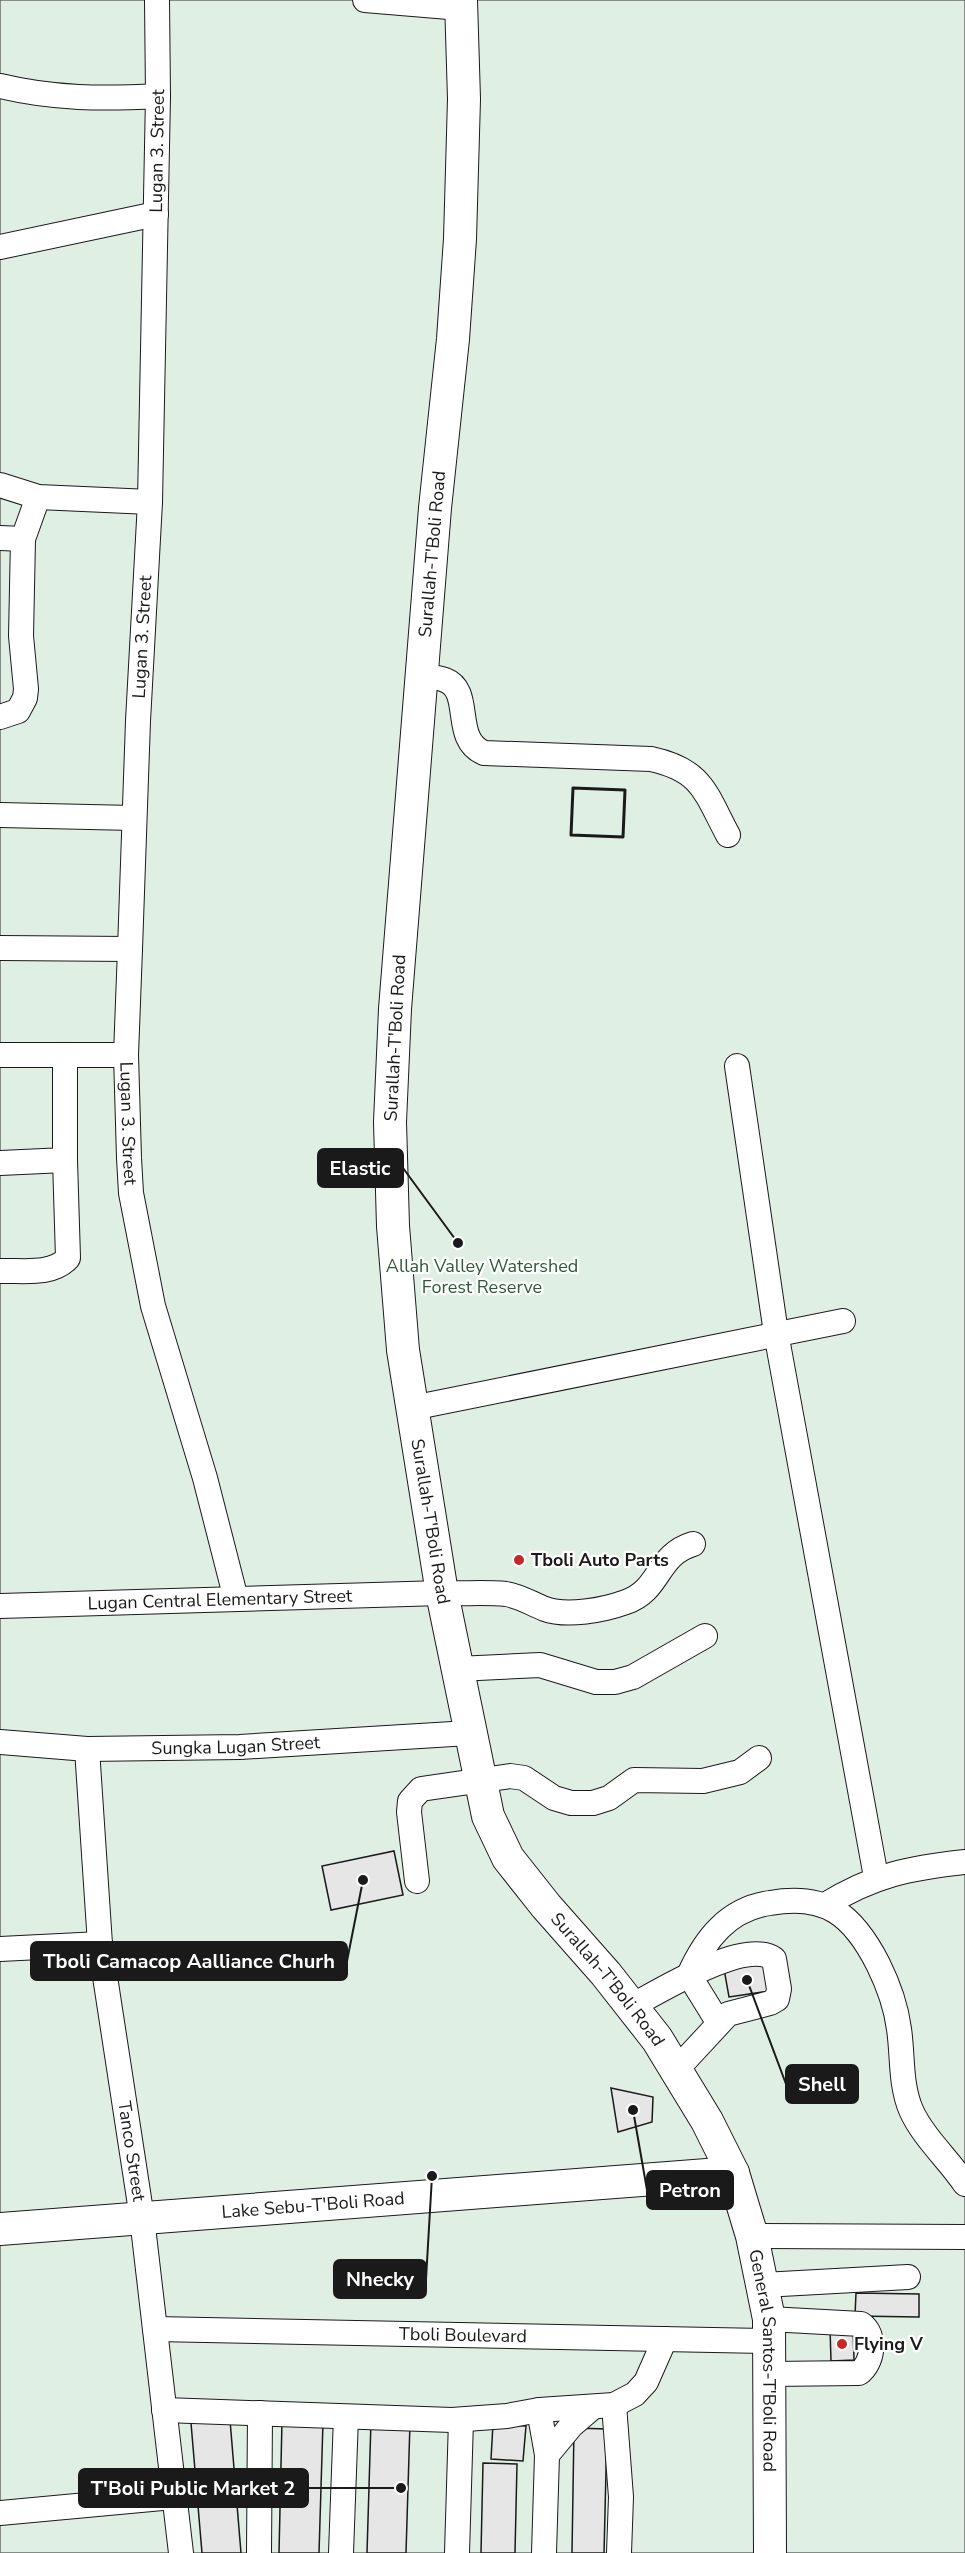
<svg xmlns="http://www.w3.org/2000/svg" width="965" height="2553" font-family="'Nunito Sans',sans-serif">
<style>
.green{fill:#e0efe3;stroke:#6a6a6a;stroke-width:1.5}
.building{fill:#e6e6e6;stroke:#1a1a1a;stroke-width:1.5}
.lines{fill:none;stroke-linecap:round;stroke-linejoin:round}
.minor-casing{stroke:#1a1a1a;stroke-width:26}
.major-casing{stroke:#1a1a1a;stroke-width:34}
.minor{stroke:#fff;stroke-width:24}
.major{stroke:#fff;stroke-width:32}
.wall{stroke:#1a1a1a;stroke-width:3}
.poi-dot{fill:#c62828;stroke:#fff;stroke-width:2}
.labels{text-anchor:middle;stroke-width:4.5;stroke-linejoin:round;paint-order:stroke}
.street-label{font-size:18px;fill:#1a1a1a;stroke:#fff}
.park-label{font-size:18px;fill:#2b5a34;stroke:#fff}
.poi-label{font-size:18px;font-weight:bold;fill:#1a1a1a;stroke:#fff;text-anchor:start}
.leader{fill:none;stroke:#1a1a1a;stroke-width:2}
.callout-dot{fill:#1a1a1a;stroke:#fff;stroke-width:2}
.callout{fill:#1a1a1a;stroke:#1a1a1a;stroke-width:2}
.callout-label{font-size:20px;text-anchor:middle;font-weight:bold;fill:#fff}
</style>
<rect width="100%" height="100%" fill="#fff"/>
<rect class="green" x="0" y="0" width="965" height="2553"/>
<g class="building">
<polygon points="394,1851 403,1895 331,1910 322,1866"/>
<polygon points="765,1963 770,1991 729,1997 724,1969"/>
<polygon points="611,2088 653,2097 652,2122 618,2132"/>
<polygon points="856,2293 919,2294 919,2317 855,2316"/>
<polygon points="853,2327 854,2360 831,2361 830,2328"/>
<polygon points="230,2420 241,2553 202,2553 191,2423"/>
<polygon points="282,2421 323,2422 319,2553 279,2553"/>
<polygon points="371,2421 410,2423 406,2553 367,2553"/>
<polygon points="493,2424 526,2426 523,2461 491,2459"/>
<polygon points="574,2428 607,2429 604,2553 572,2553"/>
<polygon points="483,2463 517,2464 515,2553 481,2553"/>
</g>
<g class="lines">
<g class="minor-casing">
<g id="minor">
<path id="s1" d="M157 0 158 96 150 502 138 721 130 949 126 1055 129 1158 131 1193 153 1306 205 1478 236 1599"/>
<polyline points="365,0 461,8"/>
<path d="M0 86C53 99 104 99 158 96"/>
<polyline points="0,247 156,214"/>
<polyline points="0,485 38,497 150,502"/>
<polyline points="0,538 23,539"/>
<path d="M421 676C429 677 438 677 445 680 474 691 451 739 484 753L651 759C702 770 705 792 728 835"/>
<polyline points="0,717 18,711 25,698 26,689 21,636 23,539 38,497"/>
<polyline points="0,815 134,818"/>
<polyline points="0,948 130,949"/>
<polyline points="0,1055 126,1055"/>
<polyline points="737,1066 776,1333 876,1877"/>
<polyline points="0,1163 65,1160 65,1055"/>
<path d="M0 1271C22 1270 52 1276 68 1258L65 1160"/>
<polyline points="412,1408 843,1321"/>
<path id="s2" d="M0 1606 442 1593C463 1594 485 1592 506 1594 520 1596 532 1604 545 1609 567 1617 604 1610 626 1602 661 1590 656 1555 693 1544"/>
<polyline points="457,1669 540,1665 596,1682 615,1682 633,1677 705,1636"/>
<path id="s3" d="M0 1742 87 1749 240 1747 469 1733"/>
<path id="s4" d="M87 1749 100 1944 142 2218 181 2553"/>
<polyline points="417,1881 409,1812 410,1801 421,1789 510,1776 524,1778 554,1798 571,1803 593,1803 609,1798 634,1780 703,1781 740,1772 759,1758"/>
<path d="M825 1905C874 1875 909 1868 965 1862"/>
<polyline points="0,1949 100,1944"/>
<path d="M689 1975C705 1939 728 1909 770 1903 826 1893 853 1915 878 1964 888 1984 896 2006 899 2029 903 2056 900 2084 911 2110 923 2137 948 2159 965 2184"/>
<polyline points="689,1975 718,2022"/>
<path d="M632 2006C659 1991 746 1938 774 1959L779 1989 777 1999 770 2003 728 2014 677 2069"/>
<polyline points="752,2236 965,2237"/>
<polyline points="763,2285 908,2277"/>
<path d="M769 2319 861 2324C877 2335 873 2363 859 2373L770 2374"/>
<path id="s5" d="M155 2329 770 2341"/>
<polyline points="614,2405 621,2497 619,2553"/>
<polyline points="164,2410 452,2420 507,2416 539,2410 614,2405 635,2394 646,2382 665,2339"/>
<polyline points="539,2410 547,2455 544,2553"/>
<polyline points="547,2455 571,2426 592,2408"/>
<polyline points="0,2513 173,2497"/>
<polyline points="259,2553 260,2413"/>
<polyline points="341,2553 346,2417"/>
<polyline points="457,2553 461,2420"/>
</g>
</g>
<g class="major-casing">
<g id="major">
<path id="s6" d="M461 0 464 99 460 239 453 339 435 508 395 1009 390 1122 393 1226 403 1350 442 1593 488 1816 508 1858 546 1906 606 1974 657 2039 707 2121 733 2173 752 2236 769 2319 770 2553"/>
<path id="s7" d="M0 2229 733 2173"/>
</g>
</g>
<use href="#minor" class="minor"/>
<use href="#major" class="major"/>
<polygon class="wall" points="573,788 625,790 623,837 571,835"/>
</g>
<g class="poi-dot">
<circle cx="519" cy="1560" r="6"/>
<circle cx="842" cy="2344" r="6"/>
</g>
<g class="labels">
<g class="street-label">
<text transform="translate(157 151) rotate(-89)" y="6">Lugan 3. Street</text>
<text transform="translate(432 554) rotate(-85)" y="6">Surallah-T'Boli Road</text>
<text transform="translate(142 637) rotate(-87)" y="6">Lugan 3. Street</text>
<text transform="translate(395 1038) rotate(-87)" y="6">Surallah-T'Boli Road</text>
<text dy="6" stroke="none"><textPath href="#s1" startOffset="1124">Lugan 3. Street</textPath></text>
<text dy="6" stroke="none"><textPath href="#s6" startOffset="1527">Surallah-T'Boli Road</textPath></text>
<text dy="6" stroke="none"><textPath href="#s2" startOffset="220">Lugan Central Elementary Street</textPath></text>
<text dy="6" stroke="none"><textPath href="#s3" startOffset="236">Sungka Lugan Street</textPath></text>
<text dy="6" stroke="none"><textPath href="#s6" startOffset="2031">Surallah-T'Boli Road</textPath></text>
<text dy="6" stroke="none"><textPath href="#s4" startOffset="405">Tanco Street</textPath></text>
<text dy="6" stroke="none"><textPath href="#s7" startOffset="314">Lake Sebu-T'Boli Road</textPath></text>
<text dy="6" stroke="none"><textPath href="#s5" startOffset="308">Tboli Boulevard</textPath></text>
<text dy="6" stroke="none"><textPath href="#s6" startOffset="2454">General Santos-T'Boli Road</textPath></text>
</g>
<g class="park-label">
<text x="482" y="1272">Allah Valley Watershed<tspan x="482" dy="21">Forest Reserve</tspan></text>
</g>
<g class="poi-label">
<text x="531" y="1566">Tboli Auto Parts</text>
<text x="854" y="2350">Flying V</text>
</g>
</g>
<path class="leader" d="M458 1243L403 1168M363 1880L347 1961M747 1980L786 2084M633 2110L647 2190M432 2176L426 2279M401 2488L308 2488"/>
<g class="callout-dot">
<circle cx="458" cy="1243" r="6"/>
<circle cx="363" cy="1880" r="6"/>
<circle cx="747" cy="1980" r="6"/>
<circle cx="633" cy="2110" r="6"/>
<circle cx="432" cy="2176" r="6"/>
<circle cx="401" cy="2488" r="6"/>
</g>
<g class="callout">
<rect x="318" y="1149" width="85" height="38" rx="6"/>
<rect x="31" y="1942" width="316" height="38" rx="6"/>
<rect x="786" y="2065" width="72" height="38" rx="6"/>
<rect x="647" y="2171" width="86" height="38" rx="6"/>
<rect x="334" y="2260" width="92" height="38" rx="6"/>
<rect x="79" y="2469" width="229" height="38" rx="6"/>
</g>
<g class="callout-label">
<text x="360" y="1175">Elastic</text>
<text x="189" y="1968">Tboli Camacop Aalliance Churh</text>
<text x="822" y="2091">Shell</text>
<text x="690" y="2197">Petron</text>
<text x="380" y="2286">Nhecky</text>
<text x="193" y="2495">T'Boli Public Market 2</text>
</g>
</svg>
